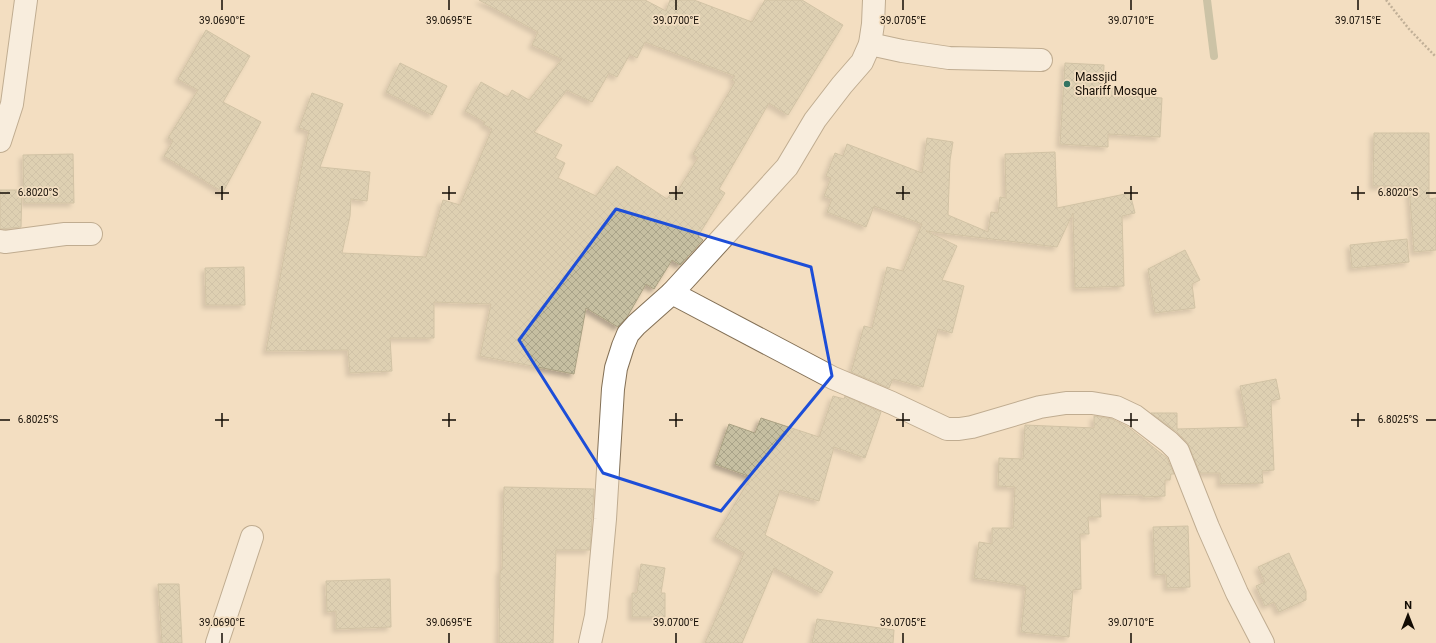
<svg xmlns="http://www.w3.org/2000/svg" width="1436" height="643" font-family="Roboto,sans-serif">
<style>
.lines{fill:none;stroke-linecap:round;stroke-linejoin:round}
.stream{stroke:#9ea385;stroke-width:8}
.building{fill:url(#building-cross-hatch);stroke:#aaa182;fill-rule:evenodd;filter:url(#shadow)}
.street-casing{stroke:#837056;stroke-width:24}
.path{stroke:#857764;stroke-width:2.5;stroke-dasharray:2 2;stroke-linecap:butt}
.street{stroke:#fff;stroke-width:22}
.marked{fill:none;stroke:#1d4ed8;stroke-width:3;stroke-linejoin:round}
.ticks{fill:none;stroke:#130c04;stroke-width:1.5}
.poi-dot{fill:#347462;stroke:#f3dec1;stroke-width:1.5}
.labels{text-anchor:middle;stroke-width:3.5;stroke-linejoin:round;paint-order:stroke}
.poi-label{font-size:12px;fill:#130c04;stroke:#f3dec1;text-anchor:start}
.ticks-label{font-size:10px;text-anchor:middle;fill:#130c04;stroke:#f3dec1;stroke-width:3.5;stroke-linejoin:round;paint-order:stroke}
</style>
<defs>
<pattern id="building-cross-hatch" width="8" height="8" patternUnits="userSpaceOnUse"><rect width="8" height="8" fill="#c6bfa1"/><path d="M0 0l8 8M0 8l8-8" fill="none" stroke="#a9a389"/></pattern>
<filter id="shadow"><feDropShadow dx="-3.5" dy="3.5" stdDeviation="2" flood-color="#0004"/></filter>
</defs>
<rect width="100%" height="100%" fill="#f3dec1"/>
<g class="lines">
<polyline class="stream" points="1207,0 1214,56"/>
</g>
<g class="building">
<path d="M479 0H645L666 11 670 0H694L752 22 765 0H802L843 25 788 115 769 103 719 189 725 193 698 236 703 240 680 265 672 260 654 289 646 284 627 317 618 327 586 308 574 374 480 356 491 304 434 302V338H390L392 371 350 373 348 350 266 351 294 204 309 131 299 128 312 93 343 104 320 167 370 172 367 201 351 199 350 216 342 253 426 257 443 200 460 205 492 129 483 124 485 122 465 111 481 82 508 97 512 90 529 100 562 59 532 45 538 32ZM645 42 735 76 732 80 735 82 693 154 698 158 676 194 672 192 667 199 617 166 596 196 558 178 565 163 555 158 562 145 534 132 567 90 592 102 609 73 617 77 630 54 637 58Z"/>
<polygon points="206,30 250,56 223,102 261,122 223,192 164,156 173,141 168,138 198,90 178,79"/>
<polygon points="400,63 447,86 432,115 386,92"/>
<polygon points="1065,63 1104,65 1103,88 1128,90 1127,96 1162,98 1160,137 1108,134 1108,147 1060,144"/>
<polygon points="1374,133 1429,133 1429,199 1436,198 1436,250 1414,252 1409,186 1373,186"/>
<polygon points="927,138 953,142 950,160 948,215 988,232 991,212 998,213 1000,197 1006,198 1005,154 1055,152 1057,208 1130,193 1135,213 1122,216 1124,286 1075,288 1073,213 1057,247 926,231 957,246 942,280 964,286 952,333 938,329 923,387 893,379 889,388 851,372 864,326 872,328 887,267 903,271 922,224 874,206 866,227 827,212 832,199 824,196 831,178 826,176 835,153 843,156 847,144 922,173"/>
<polygon points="73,154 74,203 24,203 23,155"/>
<polygon points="0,190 22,190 21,227 0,229"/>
<polygon points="1407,239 1409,262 1352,268 1350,245"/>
<polygon points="1185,250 1200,280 1192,284 1195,308 1155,313 1148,269"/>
<polygon points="244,267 245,305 206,305 205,268"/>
<polygon points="1276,379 1280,399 1271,401 1274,470 1262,471 1263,483 1220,484 1220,473 1200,473 1187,442 1177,432 1151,413 1177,413 1177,429 1248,427 1240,386"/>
<polygon points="833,396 844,399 845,396 881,412 865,458 834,447 819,501 780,490 765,535 833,572 821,593 774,568 742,643 705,643 744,553 715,537 751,477 715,464 729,424 755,433 761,418 819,437"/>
<polygon points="1094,416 1112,419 1128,427 1167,458 1174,474 1171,474 1170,480 1165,480 1165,496 1143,497 1143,495 1100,494 1101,517 1088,517 1089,534 1080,534 1081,589 1073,590 1069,637 1021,632 1026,586 974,578 979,542 992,544 992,528 1013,528 1015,487 998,486 999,458 1023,459 1025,425 1094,428"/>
<polygon points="504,487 594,489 590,550 556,550 553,643 499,643 500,570 502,570"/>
<polygon points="1188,526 1190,587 1167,588 1166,574 1155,575 1153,527"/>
<polygon points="1289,553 1306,591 1306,600 1279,612 1274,602 1265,606 1256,586 1265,582 1258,567"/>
<polygon points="641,564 665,568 661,593 665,593 665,617 632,617 632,593 637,593"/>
<polygon points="390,579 391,627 336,629 336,611 327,612 326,581"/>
<polygon points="158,584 179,584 182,643 162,643"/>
<polygon points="817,619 894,630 893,643 812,643"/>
</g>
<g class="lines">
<g class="street-casing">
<g id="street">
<polyline points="870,44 902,51 949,58 1041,60"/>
<polyline points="0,141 12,104 26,0"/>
<polyline points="0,241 5,242 65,234 91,234"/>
<polyline points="672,293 833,378 892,403 947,429 959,429 972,427 1040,407 1066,403 1092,403 1116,407 1135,416 1169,442 1178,451 1208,527 1237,593 1263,643"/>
<polyline points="217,643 252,537"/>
<polyline points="590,643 596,616 605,519 613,389 616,368 623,346 628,334 636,325 672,293 787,167 815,120 842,85 862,62 870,44 873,24 874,0"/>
</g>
</g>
<polyline class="path" points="1386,0 1409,29 1436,57"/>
<use href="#street" class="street"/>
</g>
<path d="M0 0H1436V643H0ZM616 209 811 267 832 376 721 511 603 473 519 340Z" fill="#f3dec1" fill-opacity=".55" fill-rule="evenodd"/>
<path class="marked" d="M616 209 811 267 832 376 721 511 603 473 519 340Z"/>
<path class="ticks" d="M222 0V10M449 0V10M676 0V10M903 0V10M1131 0V10M1358 0V10M222 186V200M449 186V200M676 186V200M903 186V200M1131 186V200M1358 186V200M0 193H10M215 193H229M442 193H456M669 193H683M896 193H910M1124 193H1138M1351 193H1365M1426 193H1436M222 413V427M449 413V427M676 413V427M903 413V427M1131 413V427M1358 413V427M0 420H10M215 420H229M442 420H456M669 420H683M896 420H910M1124 420H1138M1351 420H1365M1426 420H1436M222 633V643M449 633V643M676 633V643M903 633V643M1131 633V643"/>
<circle class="poi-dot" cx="1067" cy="84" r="4"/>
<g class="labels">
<g class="poi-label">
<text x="1075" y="81">Massjid<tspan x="1075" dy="14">Shariff Mosque</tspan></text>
</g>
</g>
<g class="ticks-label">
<text x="222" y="24">39.0690°E</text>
<text x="449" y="24">39.0695°E</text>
<text x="676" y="24">39.0700°E</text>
<text x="903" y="24">39.0705°E</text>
<text x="1131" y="24">39.0710°E</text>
<text x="1358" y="24">39.0715°E</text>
<text x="38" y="196">6.8020°S</text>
<text x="1398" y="196">6.8020°S</text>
<text x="38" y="423">6.8025°S</text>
<text x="1398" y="423">6.8025°S</text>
<text x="222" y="626">39.0690°E</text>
<text x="449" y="626">39.0695°E</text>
<text x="676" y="626">39.0700°E</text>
<text x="903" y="626">39.0705°E</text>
<text x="1131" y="626">39.0710°E</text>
</g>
<g transform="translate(1408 615)" stroke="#f3dec1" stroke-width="3" paint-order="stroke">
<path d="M0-3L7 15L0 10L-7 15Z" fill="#130c04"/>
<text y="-6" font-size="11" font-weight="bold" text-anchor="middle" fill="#130c04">N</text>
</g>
</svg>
